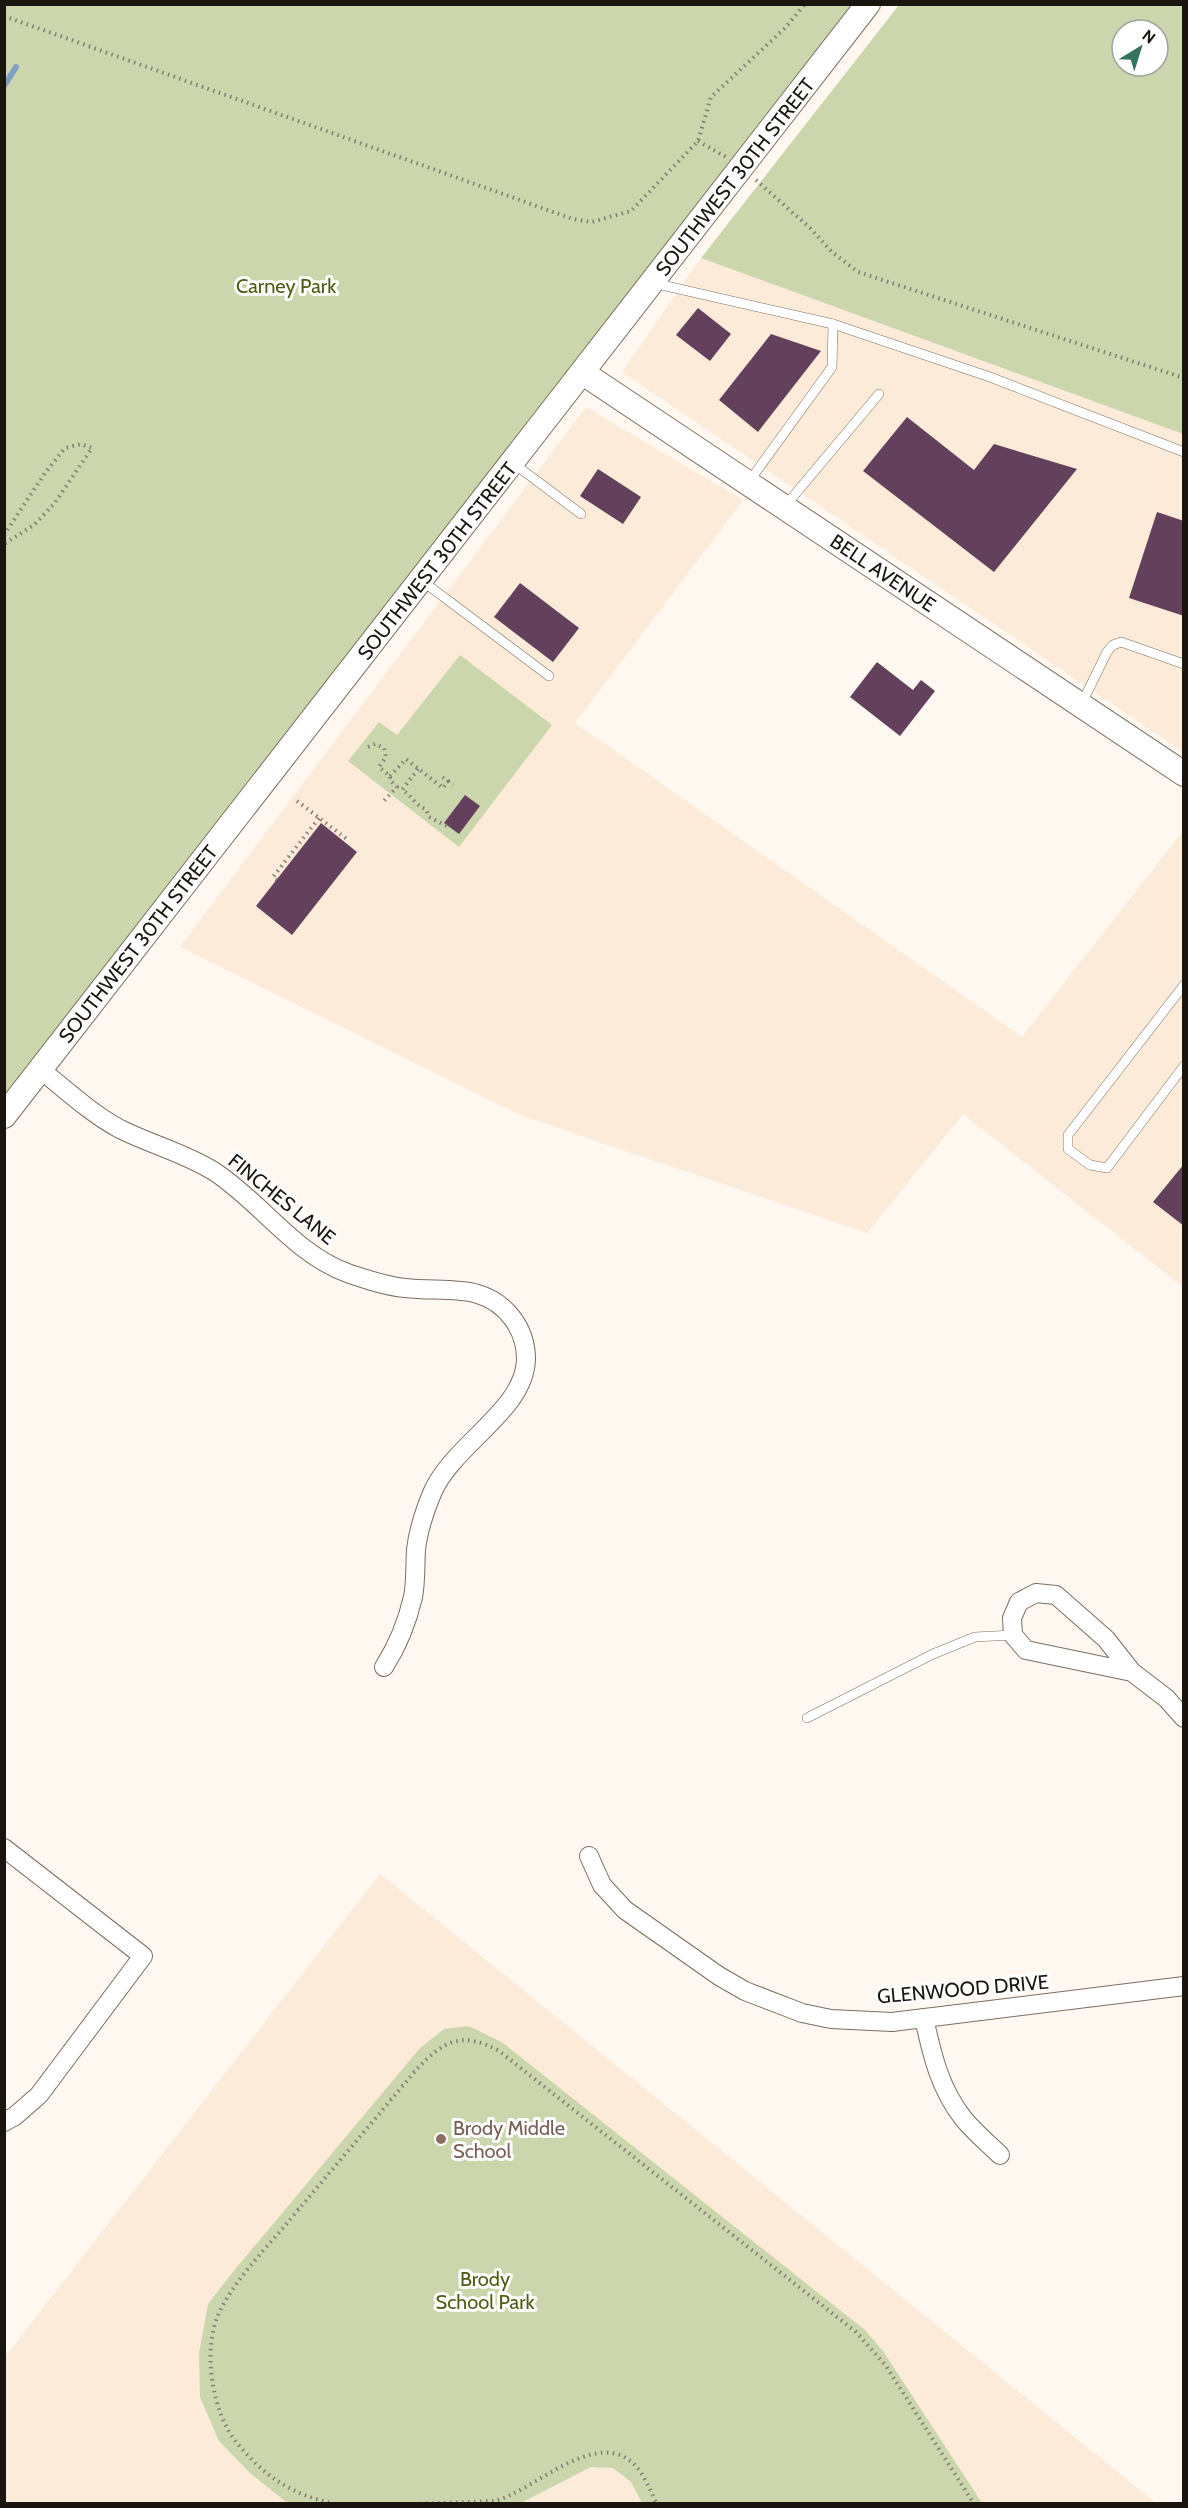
<svg xmlns="http://www.w3.org/2000/svg" width="1188" height="2508" font-family="Cabin,sans-serif">
<style>
.built{fill:#fcebd8}
.green{fill:#ccd6ac;fill-rule:evenodd}
.lines{fill:none;stroke-linecap:round;stroke-linejoin:round}
.stream{stroke:#7fa0c4;stroke-width:6}
.building{fill:#63405c}
.lane-casing{stroke:#7c6e5e;stroke-width:10}
.street-casing{stroke:#7c6e5e;stroke-width:20}
.secondary-casing{stroke:#7c6e5e;stroke-width:26}
.path{stroke:#827d76;stroke-width:4;stroke-dasharray:1.5 4.5;stroke-linecap:butt}
.lane{stroke:#fff;stroke-width:9}
.street{stroke:#fff;stroke-width:18}
.secondary{stroke:#fff;stroke-width:24}
.education-dot{fill:#8d6e63;stroke:#fff;stroke-width:2}
.labels{text-anchor:middle;stroke-width:6;stroke-linejoin:round;paint-order:stroke}
.street-label{font-size:20px;fill:#1a150f;stroke:#fff}
.park-label{font-size:20px;fill:#4f5b11;stroke:#fff}
.education-label{font-size:20px;fill:#785e54;stroke:#fff;text-anchor:start}
</style>
<rect width="100%" height="100%" fill="#fff8f1"/>
<g class="built">
<polygon points="701,258 1183,434 1183,752 622,372"/>
<polygon points="586,407 743,500 575,723 1022,1037 1183,831 1183,1287 963,1114 867,1233 520,1115 180,947"/>
<polygon points="380,1874 1156,2503 5,2503 4,2358"/>
</g>
<g class="green">
<polygon points="4,5 854,5 4,1111"/>
<path d="M899 5H1183V434L701 258ZM1122 30H1158V66H1122Z"/>
<polygon points="460,655 552,725 459,847 348,761 379,722 397,735"/>
<polygon points="469,2026 503,2043 865,2330 883,2351 982,2503 642,2503 631,2482 613,2468 591,2467 521,2503 294,2503 285,2501 250,2473 219,2441 200,2397 199,2353 208,2304 232,2273 420,2048 444,2029"/>
</g>
<g class="lines">
<polyline class="stream" points="4,86 16,67"/>
</g>
<g class="building">
<polygon points="698,308 731,334 710,361 676,335"/>
<polygon points="771,334 821,351 758,432 719,400"/>
<polygon points="907,417 974,470 994,444 1077,469 994,572 863,471"/>
<polygon points="598,469 641,497 623,524 580,496"/>
<polygon points="1157,512 1184,521 1184,616 1129,598"/>
<polygon points="520,583 579,628 553,662 494,617"/>
<polygon points="877,662 913,690 921,680 935,691 900,736 850,697"/>
<polygon points="465,795 480,806 459,834 444,823"/>
<polygon points="321,823 357,852 292,935 256,906"/>
<polygon points="1184,1164 1184,1226 1153,1202"/>
</g>
<g class="lines">
<g class="lane-casing">
<g id="lane">
<polyline points="653,283 833,324 832,367 748,483"/>
<polyline points="833,324 990,377 1184,452"/>
<polyline points="513,463 581,514"/>
<polyline points="786,505 879,394"/>
<polyline points="421,580 549,676"/>
<polyline points="1082,703 1107,652 1113,645 1121,642 1184,664"/>
<polyline points="1184,985 1068,1135 1068,1149 1090,1165 1107,1168 1184,1066"/>
<polyline points="807,1718 933,1654 975,1637 1013,1635"/>
</g>
</g>
<g class="street-casing">
<g id="street">
<path d="M41 1070C66 1090 92 1114 120 1129 152 1145 185 1153 215 1172 262 1203 295 1255 350 1274 368 1280 386 1286 405 1288 445 1293 485 1281 513 1319 521 1330 526 1345 526 1359 525 1410 455 1443 433 1491 425 1510 418 1530 416 1550 415 1566 416 1582 413 1597 407 1623 398 1645 384 1667"/>
<polyline points="1132,1672 1026,1650 1013,1635 1012,1618 1019,1602 1036,1593 1056,1595 1106,1639 1132,1672 1166,1698 1184,1718"/>
<polyline points="4,1848 143,1956 39,2095 15,2116 4,2122"/>
<polyline points="589,1856 602,1885 625,1910 719,1976 745,1991 802,2013 831,2019 892,2022 1184,1986"/>
<path d="M924 2018C932 2055 940 2089 963 2118 974 2132 988 2143 1000 2155"/>
</g>
</g>
<g class="secondary-casing">
<g id="secondary">
<polyline points="583,373 1184,774"/>
<polyline points="4,1116 868,4"/>
</g>
</g>
<g class="path">
<polyline points="4,16 573,219 592,222 631,211 698,141 711,97 786,27 805,4"/>
<polyline points="698,141 726,157"/>
<polyline points="756,180 810,228 832,252 858,272 1184,378"/>
<polyline points="4,535 45,473 65,448 81,444 92,448 54,504 34,525 4,544"/>
<polyline points="368,747 375,744 384,748 386,757 379,767 390,776 390,780 397,787 382,803"/>
<path d="M418 769 402 790C412 795 415 806 426 809L429 817 447 826"/>
<polyline points="390,776 406,759 443,788 448,781 442,777"/>
<polyline points="448,781 453,785"/>
<polyline points="297,801 348,840"/>
<polyline points="277,880 273,877 319,818"/>
<path d="M335 2504C291 2494 266 2478 237 2443 212 2413 202 2349 219 2313 235 2279 264 2251 288 2222 331 2171 374 2120 417 2069 444 2040 463 2031 499 2051L856 2332 886 2366 974 2504"/>
<path d="M414 2504 495 2501C534 2491 595 2427 634 2464 644 2474 650 2490 657 2504"/>
</g>
<use href="#lane" class="lane"/>
<use href="#street" class="street"/>
<use href="#secondary" class="secondary"/>
</g>
<circle class="education-dot" cx="441" cy="2139" r="6"/>
<g class="labels">
<g class="street-label">
<text transform="translate(735 177) rotate(-52)" y="7">SOUTHWEST 30TH STREET</text>
<text transform="translate(437 561) rotate(-52)" y="7">SOUTHWEST 30TH STREET</text>
<text transform="translate(883 573) rotate(34)" y="7">BELL AVENUE</text>
<text transform="translate(138 944) rotate(-52)" y="7">SOUTHWEST 30TH STREET</text>
<text transform="translate(282 1199) rotate(39)" y="7">FINCHES LANE</text>
<text transform="translate(963 1989) rotate(-5)" y="7">GLENWOOD DRIVE</text>
</g>
<g class="park-label">
<text x="286" y="293">Carney Park</text>
<text x="485" y="2286">Brody<tspan x="485" dy="23">School Park</tspan></text>
</g>
<g class="education-label">
<text x="453" y="2135">Brody Middle<tspan x="453" dy="23">School</tspan></text>
</g>
</g>
<rect width="1188" height="2508" fill="none" stroke="#1a150f" stroke-width="12"/>
<g transform="translate(1140 48) rotate(38)"><circle r="28" fill="#ffffff" stroke="#a3a19f" stroke-width="1.5"/>
<path d="M0-4.5L10 22L0 15L-10 22Z" fill="#37725c"/>
<text y="-9" font-size="16" font-weight="bold" text-anchor="middle" fill="#1a150f">N</text>
</g>
</svg>
